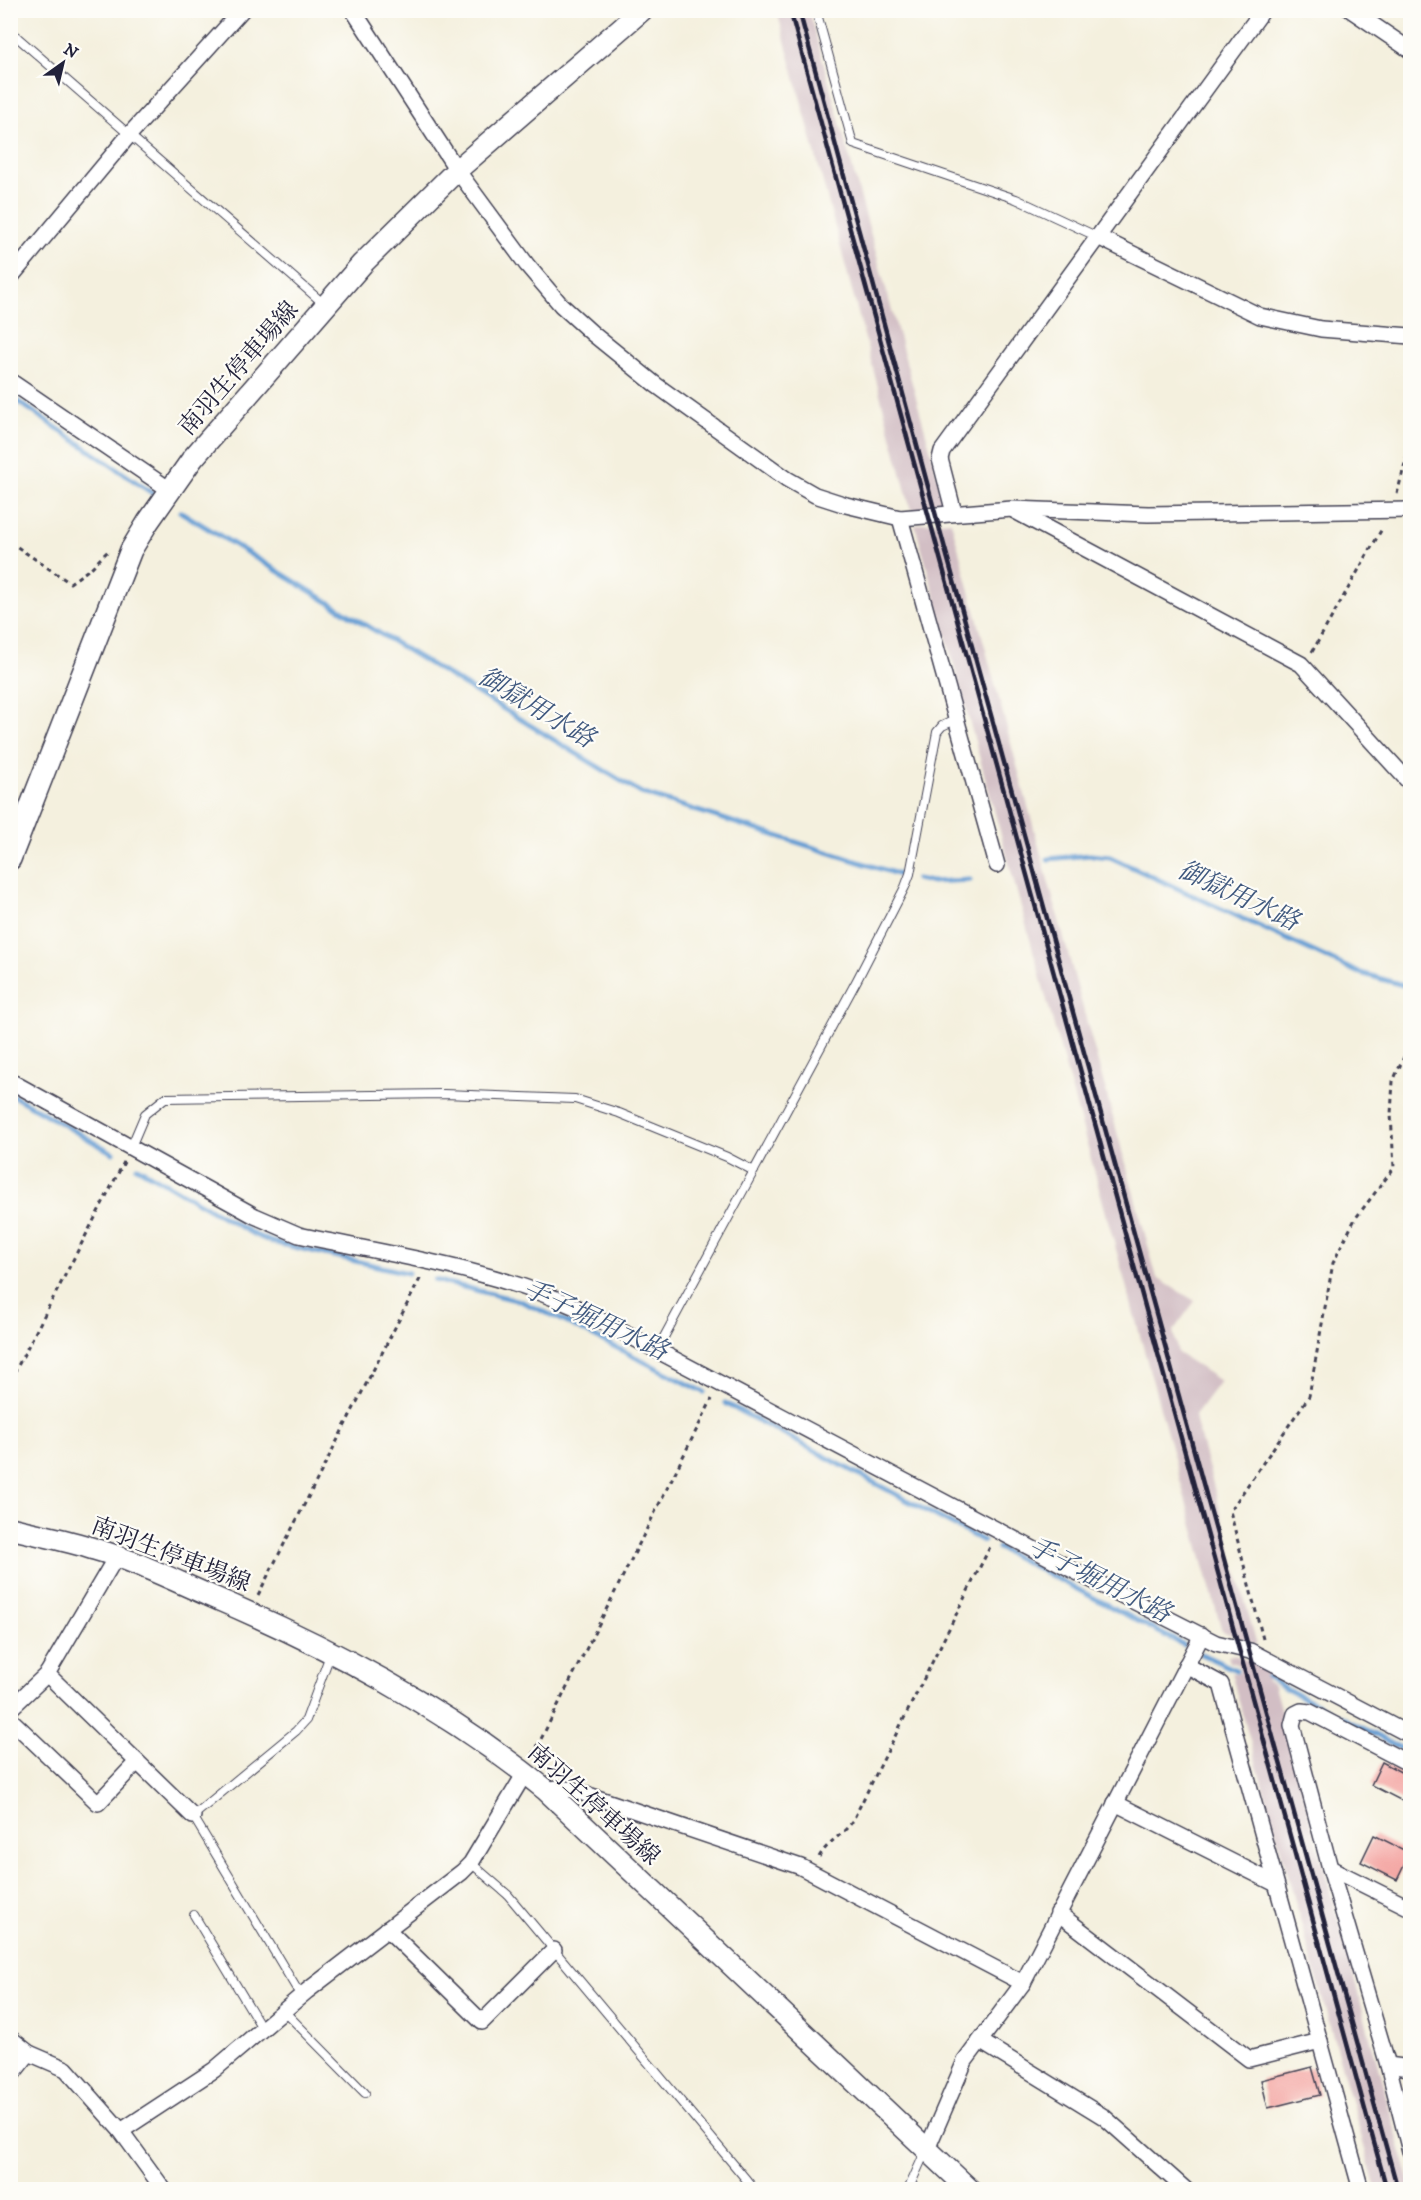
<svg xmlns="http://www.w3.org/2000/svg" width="1421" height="2200" font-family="'IM FELL DW Pica','Noto Serif JP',serif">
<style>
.industrial{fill:#d2bec4}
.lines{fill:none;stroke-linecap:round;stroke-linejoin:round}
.stream{stroke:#659dd3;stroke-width:5}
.building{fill:#f39c9a}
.lane-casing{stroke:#424153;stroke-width:10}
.street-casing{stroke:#424153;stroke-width:18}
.secondary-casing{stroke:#424153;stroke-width:24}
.path{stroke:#424153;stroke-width:3;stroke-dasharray:4.5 4.5;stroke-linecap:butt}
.lane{stroke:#fff;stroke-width:8}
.street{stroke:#fff;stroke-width:15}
.secondary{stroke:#fff;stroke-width:21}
.rail{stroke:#22223b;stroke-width:4.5}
.labels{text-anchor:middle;stroke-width:4.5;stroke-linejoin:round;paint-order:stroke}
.street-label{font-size:24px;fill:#22223b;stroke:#fdfcf7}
.water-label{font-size:26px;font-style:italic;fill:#40597f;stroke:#fdfcf7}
</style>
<rect width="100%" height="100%" fill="#fdfcf7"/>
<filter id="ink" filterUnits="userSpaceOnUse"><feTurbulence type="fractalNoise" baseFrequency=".0167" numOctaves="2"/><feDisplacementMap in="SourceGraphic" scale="12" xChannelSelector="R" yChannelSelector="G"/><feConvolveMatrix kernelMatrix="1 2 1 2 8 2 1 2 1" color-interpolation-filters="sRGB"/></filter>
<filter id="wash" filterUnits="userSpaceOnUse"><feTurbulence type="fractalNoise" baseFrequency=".008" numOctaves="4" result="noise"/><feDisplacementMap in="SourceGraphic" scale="24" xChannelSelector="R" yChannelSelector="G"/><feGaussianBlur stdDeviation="1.35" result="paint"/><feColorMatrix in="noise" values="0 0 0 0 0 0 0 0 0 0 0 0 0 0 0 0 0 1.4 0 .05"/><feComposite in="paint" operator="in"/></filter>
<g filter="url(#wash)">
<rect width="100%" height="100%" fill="#f4f0de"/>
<g class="industrial">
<polygon points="777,11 809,11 946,506 938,511 911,510"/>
<polygon points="951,521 1040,851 1157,1278 1195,1301 1173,1331 1178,1353 1220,1381 1195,1415 1196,1422 1257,1645 1222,1631 915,525 923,523"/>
<polygon points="1234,1655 1267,1668 1269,1672 1266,1674 1267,1681 1274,1686 1410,2183 1410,2189 1376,2189 1231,1673 1240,1673 1239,1665 1230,1662 1228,1656"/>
</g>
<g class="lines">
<g class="stream">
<polyline points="10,396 155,495"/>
<polyline points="181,512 641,793 900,875"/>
<polyline points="1048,859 1090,855 1110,857 1357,972 1410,987"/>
<polyline points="916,879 931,882 970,880"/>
<polyline points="10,1094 113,1153"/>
<polyline points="137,1167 255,1235 272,1242 408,1273"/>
<polyline points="435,1280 520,1301 560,1319 704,1392"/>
<polyline points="725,1403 983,1541"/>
<polyline points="998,1548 1184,1645"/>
<polyline points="1201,1654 1236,1670"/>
<polyline points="1268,1677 1287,1689 1410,1753"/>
</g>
</g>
<g id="blocks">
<g class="building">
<polygon points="1382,1762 1410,1777 1410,1805 1371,1785"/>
<polygon points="1374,1835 1410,1853 1397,1880 1361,1862"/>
<polygon points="1312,2067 1320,2095 1268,2108 1261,2080"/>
</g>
</g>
</g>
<g filter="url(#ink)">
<use href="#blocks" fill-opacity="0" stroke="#424153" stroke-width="1.5"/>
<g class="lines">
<g class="lane-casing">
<g id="lane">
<polyline points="816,10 853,144 1016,199 1098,237"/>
<polyline points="10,31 324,304"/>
<polyline points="131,1147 145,1114 165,1098 444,1094 575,1099 619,1113 727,1157 754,1171"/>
<polyline points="657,1350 857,980 905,887 910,874 937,732 942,726 955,720"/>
<polyline points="471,1863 508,1895 755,2190"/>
<polyline points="194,1915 262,2028"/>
<polyline points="301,1996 193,1816 296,1731 306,1720 330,1655"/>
<polyline points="283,2010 365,2093"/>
<polyline points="908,2190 926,2150"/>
</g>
</g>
<g class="street-casing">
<g id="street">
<polyline points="353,10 457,170 527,265 561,305 593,334 656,385 787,479 815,495 846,505 900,518 1012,509 1148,514 1410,510"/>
<polyline points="1351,10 1410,50"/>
<polyline points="1098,237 1260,316 1321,329 1410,336"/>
<polyline points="10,278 130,134 242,10"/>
<polyline points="10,381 170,490"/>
<polyline points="1015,511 1301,664 1410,783"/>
<polyline points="954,513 940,459 942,451 1263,10"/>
<polyline points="900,518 997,865"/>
<path d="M10 1081 255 1216 299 1235C391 1255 489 1268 575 1307L1088 1578 1216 1643 1250 1651 1410 1735"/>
<polyline points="116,1557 47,1674 193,1816"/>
<polyline points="1186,1665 1221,1684 1361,2190"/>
<polyline points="10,1709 47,1674"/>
<polyline points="10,1719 98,1803 137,1762"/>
<polyline points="1410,1764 1310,1712 1301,1711 1295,1714 1292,1725 1330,1868 1388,2065 1410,2151"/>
<polyline points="546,1790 558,1788 574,1790 801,1867 1023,1983"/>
<polyline points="1115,1803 1276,1884"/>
<polyline points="1330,1868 1410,1908"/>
<polyline points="1058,1913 1249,2059 1320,2041"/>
<polyline points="387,1929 482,2022 554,1950"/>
<polyline points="10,2038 29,2053 66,2069 121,2131 164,2190"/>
<polyline points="980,2041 1104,2117 1186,2190"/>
<polyline points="1388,2065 1410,2068"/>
<polyline points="10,2077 29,2053"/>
<polyline points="121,2131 214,2070 307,1991 462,1872 471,1863 525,1773"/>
<polyline points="927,2149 965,2061 1023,1983 1202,1635"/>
</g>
</g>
<g class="secondary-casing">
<g id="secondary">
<polyline points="10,859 131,550 148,522 193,458 362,264 457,170 642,10"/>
<path d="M10 1528C38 1535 67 1540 94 1549 133 1560 171 1579 208 1595 328 1646 444 1707 546 1790L970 2190"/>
</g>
</g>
<g class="path">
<polyline points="1397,494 1410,444"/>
<polyline points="10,542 70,583 91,568 109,550"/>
<polyline points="1312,652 1383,527"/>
<polyline points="10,1381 124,1162"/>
<polyline points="258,1595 422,1275"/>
<polyline points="1263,1639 1230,1511 1309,1396 1333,1263 1355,1219 1394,1168 1391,1114 1393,1081 1410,1044"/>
<polyline points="533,1755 712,1399"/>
<path d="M819 1857C829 1840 843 1835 852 1822L991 1545"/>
</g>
<use href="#lane" class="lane"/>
<use href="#street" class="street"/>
<use href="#secondary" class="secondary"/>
<g class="rail">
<polyline points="790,10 1387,2190"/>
<polyline points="799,10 936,516 1398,2190"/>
</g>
</g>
</g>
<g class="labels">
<g class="street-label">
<text transform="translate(238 368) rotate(-49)" y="8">南羽生停車場線</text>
<text transform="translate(171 1554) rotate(21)" y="8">南羽生停車場線</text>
<text transform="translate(594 1804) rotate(42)" y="8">南羽生停車場線</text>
</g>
<g class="water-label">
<text transform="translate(537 707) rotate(31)" y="9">御獄用水路</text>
<text transform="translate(1239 895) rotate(25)" y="9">御獄用水路</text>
<text transform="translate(596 1319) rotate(25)" y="9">手子堀用水路</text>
<text transform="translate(1100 1579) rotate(27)" y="9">手子堀用水路</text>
</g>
</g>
<rect width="1421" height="2200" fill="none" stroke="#fdfcf7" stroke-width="36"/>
<g transform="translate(63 63) rotate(34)" stroke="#fdfcf7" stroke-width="4.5" paint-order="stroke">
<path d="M0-4.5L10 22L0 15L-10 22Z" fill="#22223b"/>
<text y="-9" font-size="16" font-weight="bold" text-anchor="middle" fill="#22223b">N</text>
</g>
</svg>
